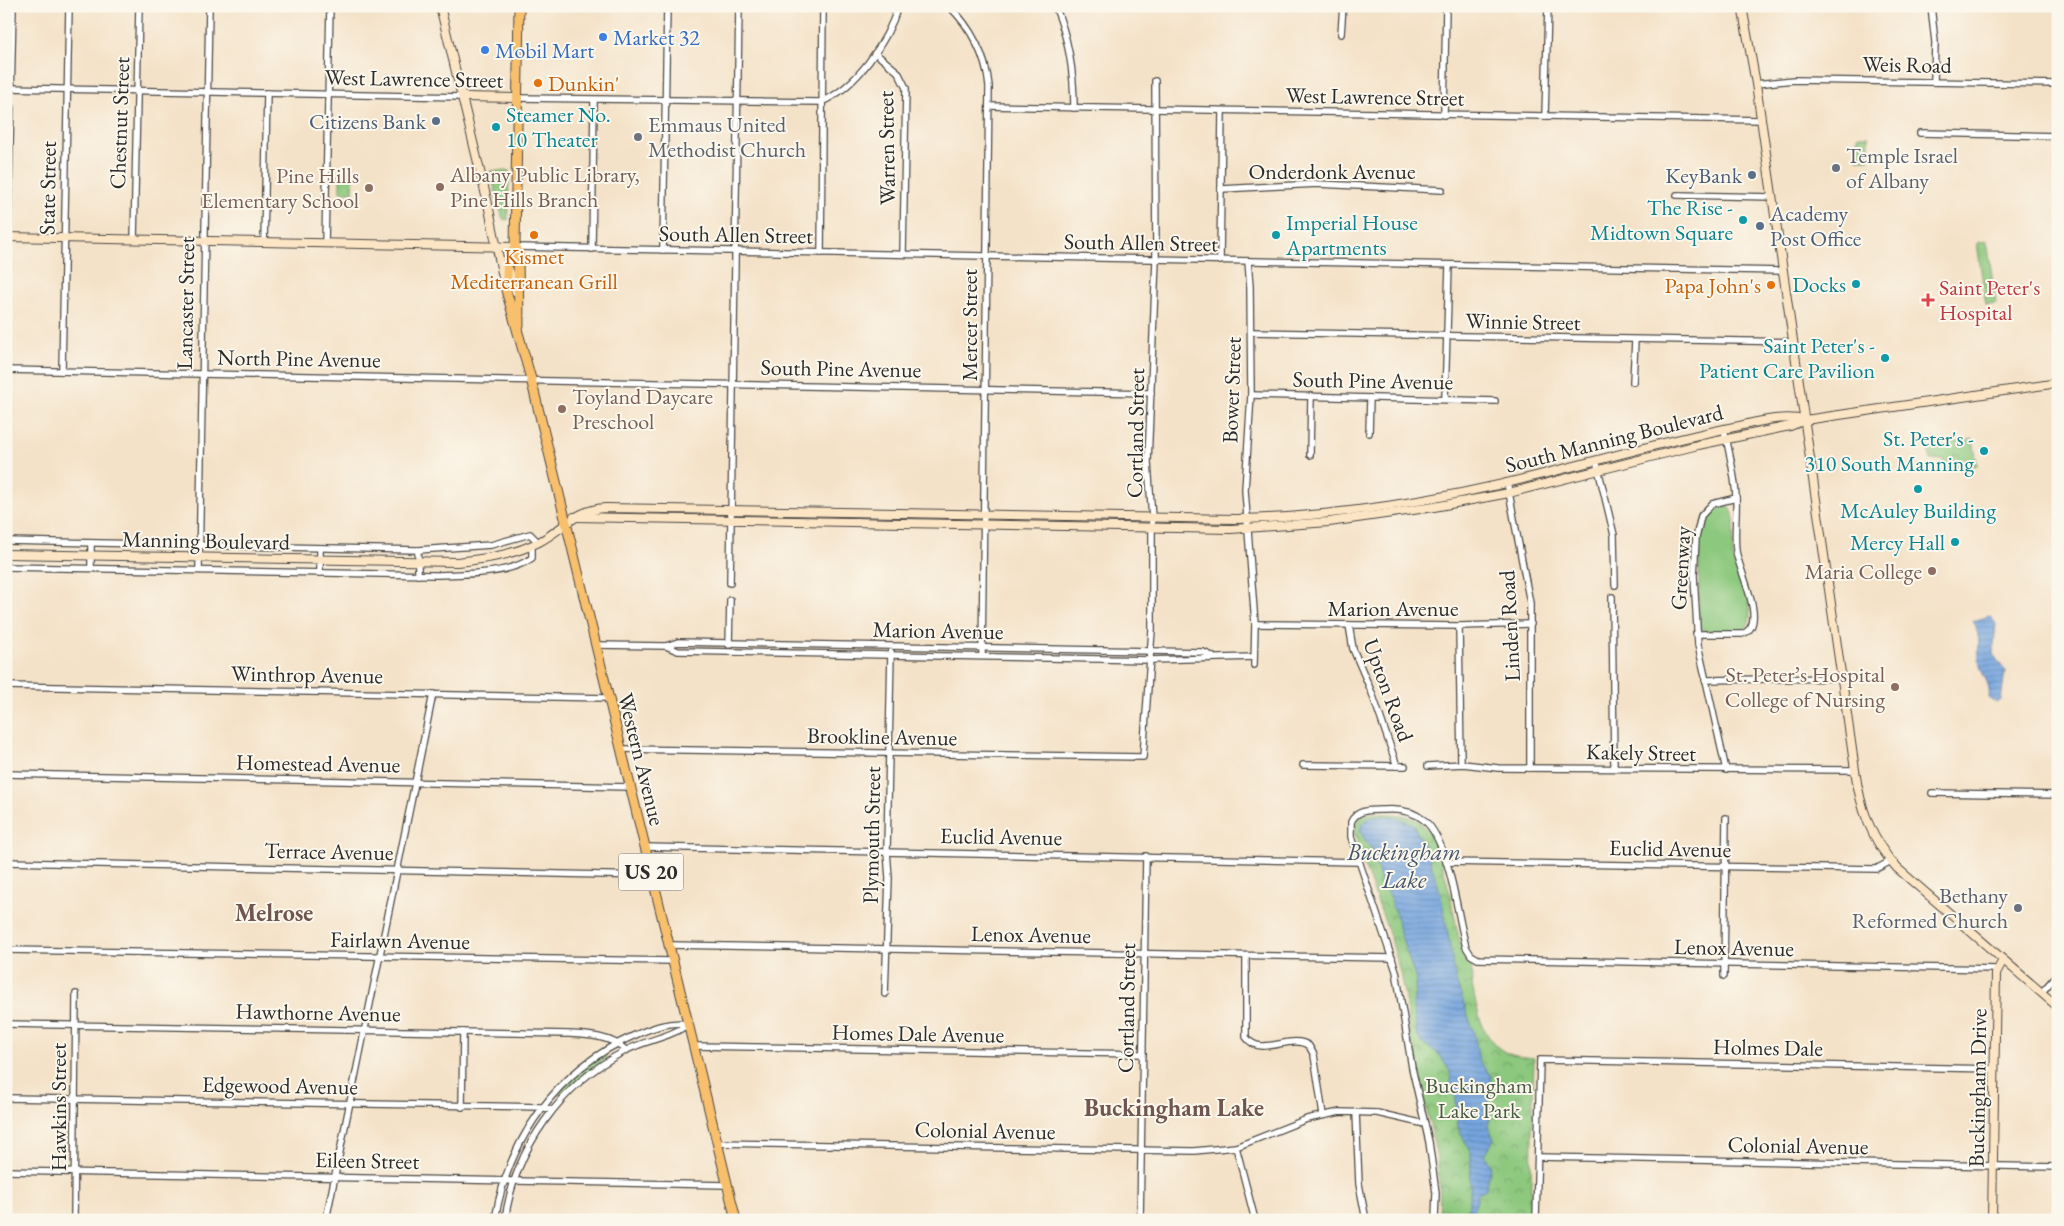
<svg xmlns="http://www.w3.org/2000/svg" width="2064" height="1226" font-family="'EB Garamond',serif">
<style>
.grass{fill:#8cc87d;stroke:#5c7a54}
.park{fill:url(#park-crowns);stroke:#5c7a54}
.water{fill:url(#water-rules);stroke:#506884}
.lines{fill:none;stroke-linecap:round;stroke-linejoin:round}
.street-casing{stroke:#494643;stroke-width:8}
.secondary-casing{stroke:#494643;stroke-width:10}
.primary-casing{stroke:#494643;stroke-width:11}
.street{stroke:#fff;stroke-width:5.5}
.secondary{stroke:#fce5c4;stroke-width:8}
.primary{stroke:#f8bf6c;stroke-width:9}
.shop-dot{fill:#3f7fe0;stroke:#fbf7ec;stroke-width:2}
.food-dot{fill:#e8710a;stroke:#fbf7ec;stroke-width:2}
.service-dot{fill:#5c6f8a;stroke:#fbf7ec;stroke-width:2}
.culture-dot{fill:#0f9aa8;stroke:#fbf7ec;stroke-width:2}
.worship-dot{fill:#6b7280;stroke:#fbf7ec;stroke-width:2}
.education-dot{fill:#8d6e63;stroke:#fbf7ec;stroke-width:2}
.health-dot{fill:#e0444e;stroke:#fbf7ec;stroke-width:2}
.labels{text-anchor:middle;stroke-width:4;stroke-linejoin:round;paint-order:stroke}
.shield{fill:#fbf7ec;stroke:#696865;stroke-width:1}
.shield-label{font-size:21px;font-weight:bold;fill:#2b2b2b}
.shop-label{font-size:22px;fill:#366cbe;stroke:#fbf7ec;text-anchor:start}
.street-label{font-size:22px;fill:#2b2b2b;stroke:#fbf7ec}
.food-label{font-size:22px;fill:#c56008;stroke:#fbf7ec;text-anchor:start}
.culture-label{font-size:22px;fill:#0d838f;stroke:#fbf7ec;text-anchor:end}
.service-label{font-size:22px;fill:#4e5e75;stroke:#fbf7ec;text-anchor:end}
.worship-label{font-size:22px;fill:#5b616d;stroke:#fbf7ec;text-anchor:start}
.education-label{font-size:22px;fill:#785e54;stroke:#fbf7ec;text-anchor:end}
.health-label{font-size:22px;fill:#be3a42;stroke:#fbf7ec;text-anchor:start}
.park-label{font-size:22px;fill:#485a44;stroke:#fbf7ec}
.water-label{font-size:24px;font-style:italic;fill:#45556a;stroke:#fbf7ec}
.neighbourhood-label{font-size:24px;font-weight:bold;fill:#6f5650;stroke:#fbf7ec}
</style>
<defs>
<pattern id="park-crowns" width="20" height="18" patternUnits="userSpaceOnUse" patternTransform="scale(1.25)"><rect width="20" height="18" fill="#8cc87d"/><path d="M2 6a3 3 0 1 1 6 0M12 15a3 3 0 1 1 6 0" fill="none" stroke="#73a367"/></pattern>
<pattern id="water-rules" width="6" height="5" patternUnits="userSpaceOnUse" patternTransform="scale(1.25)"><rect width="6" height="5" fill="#75a4de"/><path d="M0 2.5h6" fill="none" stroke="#6086b4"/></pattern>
</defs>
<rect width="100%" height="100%" fill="#fbf7ec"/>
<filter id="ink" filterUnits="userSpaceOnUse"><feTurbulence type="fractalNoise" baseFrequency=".02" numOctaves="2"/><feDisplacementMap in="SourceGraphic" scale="10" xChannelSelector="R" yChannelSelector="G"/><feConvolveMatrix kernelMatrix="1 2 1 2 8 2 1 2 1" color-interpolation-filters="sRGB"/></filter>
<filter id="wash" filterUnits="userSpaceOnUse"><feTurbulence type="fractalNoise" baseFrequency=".0096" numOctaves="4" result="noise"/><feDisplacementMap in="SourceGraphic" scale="20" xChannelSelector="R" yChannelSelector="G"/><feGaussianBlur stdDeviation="1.12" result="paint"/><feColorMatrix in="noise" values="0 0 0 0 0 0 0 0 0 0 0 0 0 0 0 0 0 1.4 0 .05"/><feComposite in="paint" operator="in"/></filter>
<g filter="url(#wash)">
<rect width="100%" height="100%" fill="#f4e2c8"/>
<g class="grass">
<polygon points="1987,241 1996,304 1986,305 1977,243"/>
<path d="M1719 505 1729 507C1739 517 1731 542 1733 557 1738 578 1759 607 1746 628L1740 631H1705L1700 628 1699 623V534L1705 516Z"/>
<path d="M606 1056 607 1058 563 1095H559C562 1085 595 1057 606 1056Z"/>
</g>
<g class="park">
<polygon points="1858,136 1869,136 1869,159 1857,159"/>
<polygon points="340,170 354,170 353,192 340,192"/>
<polygon points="490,171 509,171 508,220 503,219"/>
<polygon points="1973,439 1977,465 1947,470 1943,459 1930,460 1928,446"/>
<path d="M1381 813C1394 814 1410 814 1421 823 1443 841 1453 914 1460 942 1462 950 1468 955 1470 962 1473 968 1471 978 1472 985 1477 1010 1483 1046 1512 1055 1519 1057 1527 1057 1534 1058L1530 1220H1438C1445 1174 1430 1125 1419 1081 1410 1041 1407 1000 1397 960 1386 917 1365 877 1355 834 1354 816 1366 813 1381 813Z"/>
</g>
<g class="water">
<path d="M1990 616 1996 624 1993 654 2005 671 2001 700 1997 703 1989 699C1991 681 1983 679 1980 665 1976 647 1983 641 1973 621Z"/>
<path d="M1390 816 1412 823 1427 851 1441 895 1456 981 1474 1033 1479 1061 1492 1077 1488 1097 1491 1112 1488 1127 1494 1139 1485 1155 1491 1166 1486 1189 1478 1193C1478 1203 1472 1209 1471 1220L1466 1219 1470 1199 1471 1153 1458 1127 1456 1099 1451 1085 1450 1072 1440 1055 1422 1043 1417 1035 1413 1006 1416 980 1398 927 1396 912 1391 905 1390 895 1382 885 1376 864 1373 850 1366 842 1360 830C1365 815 1377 817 1390 816Z"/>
</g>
</g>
<g filter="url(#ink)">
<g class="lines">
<g class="street-casing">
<g id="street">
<path d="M949 6C971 27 986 56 989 86L982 656"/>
<path d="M1055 6C1069 39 1074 73 1074 108"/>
<polyline points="1931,6 1935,42 1934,82"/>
<polyline points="1341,34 1343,6"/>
<polyline points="875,53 898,72 906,88 903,254"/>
<polyline points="1756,84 1794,80 2058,84"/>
<polyline points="6,88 462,97"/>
<path d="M518 98 821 102C856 88 888 41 898 6"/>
<polyline points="989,106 1761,120"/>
<polyline points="1444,115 1446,6"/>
<polyline points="1545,116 1548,6"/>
<polyline points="1920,133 2058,136"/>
<polyline points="1221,189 1318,184 1442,190"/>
<polyline points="1677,195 1773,197"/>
<polyline points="8,237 13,6"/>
<path d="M134 240C135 162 138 84 139 6"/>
<polyline points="264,243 267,93"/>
<polyline points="325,244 330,6"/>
<polyline points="515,247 1784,271"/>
<polyline points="592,249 594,100"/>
<polyline points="663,250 667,6"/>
<polyline points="821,253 823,6"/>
<polyline points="1220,261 1222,111"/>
<polyline points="1248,261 1250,287 1251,395 1245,490 1255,624 1254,665"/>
<polyline points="1251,332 1794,342"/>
<polyline points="6,370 1151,393"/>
<polyline points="62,371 69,6"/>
<polyline points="1633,382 1635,340"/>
<polyline points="1251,395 1495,401"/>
<polyline points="1445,399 1449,265"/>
<polyline points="1369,433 1370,398"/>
<polyline points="1310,455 1311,396"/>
<polyline points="1596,460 1614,535 1615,585"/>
<polyline points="1507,482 1530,603 1530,768"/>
<polyline points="6,541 418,550 491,545 530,534 538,542"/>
<polyline points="418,550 418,575"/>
<path d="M6 567 434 575C462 574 508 575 532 558V546"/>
<polyline points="91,568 91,543"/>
<polyline points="199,570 209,6"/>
<polyline points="320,573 320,548"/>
<polyline points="730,583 739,6"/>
<polyline points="1612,597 1614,768"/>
<polyline points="1255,624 1459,626 1531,624"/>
<polyline points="1349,625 1353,649 1372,693 1397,766"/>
<polyline points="1459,626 1461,764"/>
<path d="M1696 634H1742C1770 626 1737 568 1736 550 1734 533 1737 515 1736 497 1735 474 1729 451 1724 429"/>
<polyline points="595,645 666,646 678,642 729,643 1203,652 1212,656"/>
<polyline points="729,645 730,600"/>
<polyline points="666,646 678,651 1150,660 1254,657"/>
<polyline points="1705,680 1841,678"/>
<polyline points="6,686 608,698"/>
<polyline points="620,749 1143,757 1152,630 1152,518 1148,462 1156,260 1155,81"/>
<polyline points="1303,765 1405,766"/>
<polyline points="1428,766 1463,764 1498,768 1855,770"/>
<polyline points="1726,770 1698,645 1694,576 1696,538 1701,516 1712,504 1736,498"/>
<polyline points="6,774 630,787"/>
<polyline points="1932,793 2058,795"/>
<polyline points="644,847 1358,862"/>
<polyline points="6,862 651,876"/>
<polyline points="1446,862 1876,869 1891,861"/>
<polyline points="668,945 1392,958"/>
<polyline points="6,950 673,961"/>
<path d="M1246 956V1037C1261 1059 1291 1032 1309 1046L1314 1055 1323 1115"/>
<polyline points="1724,976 1726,818"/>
<polyline points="2041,993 2058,974"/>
<polyline points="885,994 889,878 887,851 891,652"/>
<path d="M6 1024 569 1034C589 1035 610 1036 626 1050"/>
<polyline points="693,1046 1143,1054"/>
<polyline points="6,1098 542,1107 552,1110"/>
<polyline points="462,1107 463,1032"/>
<polyline points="1356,1112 1359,1184 1366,1220"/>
<polyline points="717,1143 1194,1151 1236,1147 1307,1119 1340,1112 1377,1113 1425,1124"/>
<polyline points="1236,1147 1255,1220"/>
<polyline points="1538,1157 2058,1167"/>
<polyline points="6,1171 727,1185"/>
<polyline points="74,1220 76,994"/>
<polyline points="326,1220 433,694"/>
<path d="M495 1220C508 1139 558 1069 633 1036 651 1028 669 1021 688 1024"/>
<path d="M505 1220C515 1148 561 1084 625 1051 645 1040 670 1038 688 1024"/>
<polyline points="1140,1220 1146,856"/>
<path d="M1435 1220 1436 1193 1429 1142 1412 1068 1396 971 1351 837V822C1357 809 1371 810 1384 810 1398 809 1413 811 1424 820 1450 842 1457 915 1466 947L1471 955 1478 959 1997 969"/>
<polyline points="1536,1220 1540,1060 1995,1069"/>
</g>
</g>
<g class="secondary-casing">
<g id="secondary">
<polyline points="440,6 488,204 504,283"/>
<path d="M1742 6 1756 84 1855 770C1860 807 1871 840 1897 868L2058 1007"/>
<polyline points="462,97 518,98"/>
<polyline points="6,237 515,247"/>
<polyline points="508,267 516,292"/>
<polyline points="574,517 1231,529 1329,522 1434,507 1509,493 1698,445 1790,426 1805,420 2058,383"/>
<path d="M6 554 457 562C485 559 513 555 539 542 564 529 576 509 606 508L1236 519C1332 518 1446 499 1539 475 1604 459 1669 440 1734 427 1758 422 1781 415 1805 420"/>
<polyline points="1992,1220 1996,973 2003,960"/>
</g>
</g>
<g class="primary-casing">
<g id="primary">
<polyline points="515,247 508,260 506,290 531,379 736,1220"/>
<polyline points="519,326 518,254 515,247 519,6"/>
</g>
</g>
<use href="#street" class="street"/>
<use href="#secondary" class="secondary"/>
<use href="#primary" class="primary"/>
</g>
</g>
<g class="shop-dot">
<circle cx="603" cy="37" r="5"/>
<circle cx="485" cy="50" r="5"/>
</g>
<g class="food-dot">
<circle cx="538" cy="83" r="5"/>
<circle cx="534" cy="235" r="5"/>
<circle cx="1771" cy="285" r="5"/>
</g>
<g class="service-dot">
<circle cx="436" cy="121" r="5"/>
<circle cx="1752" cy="175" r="5"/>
<circle cx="1760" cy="226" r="5"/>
</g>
<g class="culture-dot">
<circle cx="496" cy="127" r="5"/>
<circle cx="1743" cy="220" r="5"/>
<circle cx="1276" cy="235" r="5"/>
<circle cx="1856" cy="284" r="5"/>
<circle cx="1885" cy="358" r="5"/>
<circle cx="1984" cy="451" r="5"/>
<circle cx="1918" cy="489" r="5"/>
<circle cx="1955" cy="542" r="5"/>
</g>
<g class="worship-dot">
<circle cx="638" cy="137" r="5"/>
<circle cx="1836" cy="168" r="5"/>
<circle cx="2018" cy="908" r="5"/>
</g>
<g class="education-dot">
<circle cx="440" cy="187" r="5"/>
<circle cx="369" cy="188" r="5"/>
<circle cx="562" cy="409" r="5"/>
<circle cx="1932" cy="571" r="5"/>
<circle cx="1895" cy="687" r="5"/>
</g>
<path class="health-dot" d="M1925.5 292.5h5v5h5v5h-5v5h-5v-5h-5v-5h5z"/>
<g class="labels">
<rect class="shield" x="618.5" y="853.5" width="65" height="37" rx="4"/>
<g class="shield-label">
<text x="651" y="879">US 20</text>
</g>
<g class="shop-label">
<text x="613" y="45">Market 32</text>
<text x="495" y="58">Mobil Mart</text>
</g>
<g class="street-label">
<text transform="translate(1907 64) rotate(1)" y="8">Weis Road</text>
<text transform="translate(414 78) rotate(1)" y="8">West Lawrence Street</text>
<text transform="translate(1375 96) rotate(1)" y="8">West Lawrence Street</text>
<text transform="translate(119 123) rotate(-88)" y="8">Chestnut Street</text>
<text transform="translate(886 148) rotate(-91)" y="8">Warren Street</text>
<text x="1332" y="179">Onderdonk Avenue</text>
<text transform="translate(47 188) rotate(-89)" y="8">State Street</text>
<text transform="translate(736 234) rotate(1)" y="8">South Allen Street</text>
<text transform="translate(1141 242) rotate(1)" y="8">South Allen Street</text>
<text transform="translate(185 303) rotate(-89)" y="8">Lancaster Street</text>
<text transform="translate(1523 321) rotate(1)" y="8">Winnie Street</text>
<text transform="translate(969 325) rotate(-90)" y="8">Mercer Street</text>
<text transform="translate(299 358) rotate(1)" y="8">North Pine Avenue</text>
<text transform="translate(841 368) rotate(1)" y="8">South Pine Avenue</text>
<text transform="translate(1373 380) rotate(1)" y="8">South Pine Avenue</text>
<text transform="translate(1231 390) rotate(-88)" y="8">Bower Street</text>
<text transform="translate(1135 433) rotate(-89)" y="8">Cortland Street</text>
<text transform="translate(1614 438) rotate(-14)" y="8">South Manning Boulevard</text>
<text transform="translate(206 540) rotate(1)" y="8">Manning Boulevard</text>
<text transform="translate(1680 568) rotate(-87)" y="8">Greenway</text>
<text x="1393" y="616">Marion Avenue</text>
<text transform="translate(1509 626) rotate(-93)" y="8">Linden Road</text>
<text transform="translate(938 630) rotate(1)" y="8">Marion Avenue</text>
<text transform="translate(307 674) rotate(1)" y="8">Winthrop Avenue</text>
<text transform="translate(1389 690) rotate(70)" y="8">Upton Road</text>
<text transform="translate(882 736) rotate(1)" y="8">Brookline Avenue</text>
<text transform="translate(1641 752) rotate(1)" y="8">Kakely Street</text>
<text transform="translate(642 759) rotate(76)" y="8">Western Avenue</text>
<text transform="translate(318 763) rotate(1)" y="8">Homestead Avenue</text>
<text transform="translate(871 835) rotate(-89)" y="8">Plymouth Street</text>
<text transform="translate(1001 836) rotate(1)" y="8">Euclid Avenue</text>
<text transform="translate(1670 848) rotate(1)" y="8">Euclid Avenue</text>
<text transform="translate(329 851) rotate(1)" y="8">Terrace Avenue</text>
<text transform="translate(1031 934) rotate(1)" y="8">Lenox Avenue</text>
<text transform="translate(400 940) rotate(1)" y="8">Fairlawn Avenue</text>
<text transform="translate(1734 947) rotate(1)" y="8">Lenox Avenue</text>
<text transform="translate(1126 1008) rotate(-89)" y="8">Cortland Street</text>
<text transform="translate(318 1012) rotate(1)" y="8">Hawthorne Avenue</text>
<text transform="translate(918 1033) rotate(1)" y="8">Homes Dale Avenue</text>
<text transform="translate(1768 1047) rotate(1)" y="8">Holmes Dale</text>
<text transform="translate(280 1085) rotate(1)" y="8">Edgewood Avenue</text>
<text transform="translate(1977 1088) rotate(-89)" y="8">Buckingham Drive</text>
<text transform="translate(58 1107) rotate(-90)" y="8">Hawkins Street</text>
<text transform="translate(985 1130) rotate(1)" y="8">Colonial Avenue</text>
<text transform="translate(1798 1145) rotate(1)" y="8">Colonial Avenue</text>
<text transform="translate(367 1160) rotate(1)" y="8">Eileen Street</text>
</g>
<g class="food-label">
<text x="548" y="91">Dunkin'</text>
<text x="534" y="264" text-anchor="middle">Kismet<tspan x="534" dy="25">Mediterranean Grill</tspan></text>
<text x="1761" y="293" text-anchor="end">Papa John's</text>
</g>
<g class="culture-label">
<text x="506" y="122" text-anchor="start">Steamer No.<tspan x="506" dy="25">10 Theater</tspan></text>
<text x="1733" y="215">The Rise -<tspan x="1733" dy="25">Midtown Square</tspan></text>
<text x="1286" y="230" text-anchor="start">Imperial House<tspan x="1286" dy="25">Apartments</tspan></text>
<text x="1846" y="292">Docks</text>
<text x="1875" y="353">Saint Peter's -<tspan x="1875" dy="25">Patient Care Pavilion</tspan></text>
<text x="1974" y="446">St. Peter's -<tspan x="1974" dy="25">310 South Manning</tspan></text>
<text x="1918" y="518" text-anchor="middle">McAuley Building</text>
<text x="1945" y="550">Mercy Hall</text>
</g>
<g class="service-label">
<text x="426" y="129">Citizens Bank</text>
<text x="1742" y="183">KeyBank</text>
<text x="1770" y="221" text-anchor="start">Academy<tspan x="1770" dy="25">Post Office</tspan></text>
</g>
<g class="worship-label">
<text x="648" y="132">Emmaus United<tspan x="648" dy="25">Methodist Church</tspan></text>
<text x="1846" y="163">Temple Israel<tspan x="1846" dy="25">of Albany</tspan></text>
<text x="2008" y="903" text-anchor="end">Bethany<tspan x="2008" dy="25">Reformed Church</tspan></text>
</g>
<g class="education-label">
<text x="450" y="182" text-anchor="start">Albany Public Library,<tspan x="450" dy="25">Pine Hills Branch</tspan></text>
<text x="359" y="183">Pine Hills<tspan x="359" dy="25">Elementary School</tspan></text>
<text x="572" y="404" text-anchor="start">Toyland Daycare<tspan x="572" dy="25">Preschool</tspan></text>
<text x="1922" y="579">Maria College</text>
<text x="1885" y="682">St. Peter’s Hospital<tspan x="1885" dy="25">College of Nursing</tspan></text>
</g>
<g class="health-label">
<text x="1939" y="295">Saint Peter's<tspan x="1939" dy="25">Hospital</tspan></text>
</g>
<g class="park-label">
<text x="1479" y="1093">Buckingham<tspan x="1479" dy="25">Lake Park</tspan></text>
</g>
<g class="water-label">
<text x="1404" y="860">Buckingham<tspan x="1404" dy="28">Lake</tspan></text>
</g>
<g class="neighbourhood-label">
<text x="274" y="921">Melrose</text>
<text x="1174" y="1116">Buckingham Lake</text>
</g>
</g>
<rect width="2064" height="1226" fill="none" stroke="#fbf7ec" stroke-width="25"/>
</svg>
